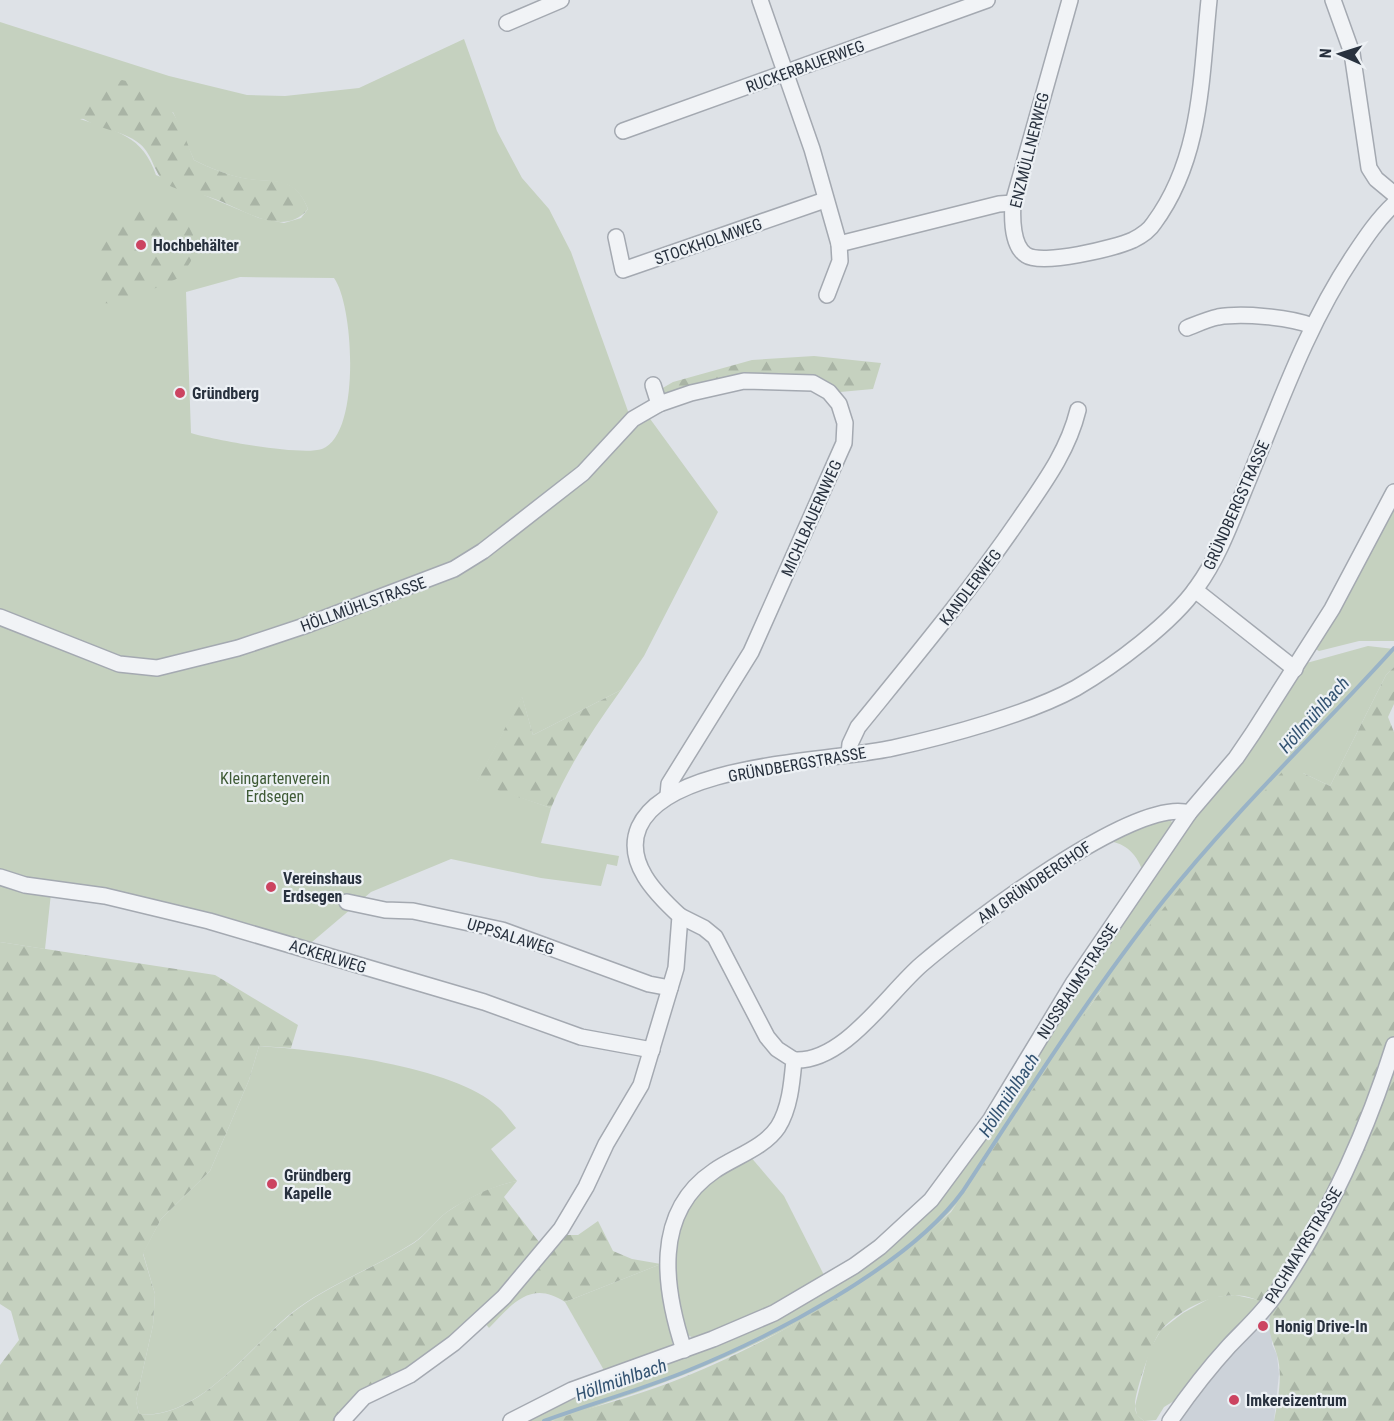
<svg xmlns="http://www.w3.org/2000/svg" width="1394" height="1421" font-family="'Roboto Condensed',sans-serif">
<style>
.built{fill:#ccd2d9}
.green{fill:#c5d1bf;fill-rule:evenodd}
.forest{fill:url(#forest-firs)}
.lines{fill:none;stroke-linecap:round;stroke-linejoin:round}
.stream{stroke:#99b3c7;stroke-width:4}
.minor-casing{stroke:#a4a9b1;stroke-width:18}
.minor{stroke:#f1f3f6;stroke-width:15}
.poi-dot{fill:#cc4461;stroke:#edf1f5;stroke-width:2}
.labels{text-anchor:middle;stroke-width:4.5;stroke-linejoin:round;paint-order:stroke}
.street-label{font-size:16px;fill:#28313e;stroke:#edf1f5}
.poi-label{font-size:16px;font-weight:bold;fill:#28313e;stroke:#edf1f5;text-anchor:start}
.park-label{font-size:16px;fill:#3e5a35;stroke:#edf1f5}
.water-label{font-size:18px;font-style:italic;fill:#325271;stroke:#edf1f5}
</style>
<defs>
<pattern id="forest-firs" width="22" height="20" patternUnits="userSpaceOnUse" patternTransform="scale(1.5)"><rect width="22" height="20" fill="#c5d1bf"/><path d="M5 1l3.5 6h-7zM16 11l3.5 6h-7z" fill="#a9b4a5"/></pattern>
</defs>
<rect width="100%" height="100%" fill="#dee2e7"/>
<polygon class="built" points="1272,1310 1272,1344 1277,1355 1279,1374 1274,1421 1178,1421 1225,1360"/>
<g class="green">
<path d="M0 22 169 76 247 95 285 96 359 88 464 39 497 131 522 178 549 209 571 252 629 414 585 466 453 565 235 645 145 666 0 614ZM173 112 194 160C210 168 225 174 242 178 272 184 294 174 308 209L301 218 284 223 259 218 156 175C143 136 117 131 80 119ZM240 277 334 278C354 305 361 435 322 449 301 456 214 440 191 433L186 292Z"/>
<polygon points="648,416 718,512 644,656 621,690 533,735 522,697 477,782 551,808 541,843 619,856 617,866 607,864 601,886 541,878 451,859 371,892 312,942 312,948 52,884 45,949 0,942 0,621 145,672 455,571"/>
<polygon points="1394,503 1394,641 1359,641 1319,651 1314,648"/>
<path d="M1368 646 1394 649V667L1386 675 1330 786 1303 773 1098 994 966 1192C896 1288 719 1367 608 1402 590 1408 570 1418 551 1421 542 1421 530 1421 519 1421L539 1411 679 1357 910 1229 1076 986 1303 664Z"/>
<path d="M1170 819 1174 826 1143 873C1138 855 1126 843 1108 841L1162 820Z"/>
<path d="M259 1046C318 1050 455 1066 498 1107 505 1113 510 1121 516 1128L491 1149 517 1181C495 1185 466 1199 447 1212 435 1221 426 1235 413 1243 376 1267 334 1282 298 1308 254 1340 201 1421 139 1414L136 1401 153 1325 155 1294 143 1253 161 1219 210 1171 249 1080Z"/>
<polygon points="749,1155 784,1196 826,1279 800,1294 697,1340 684,1333 670,1269 674,1231 704,1184"/>
<polygon points="661,1264 673,1346 605,1372 565,1302"/>
<polygon points="1235,1295 1263,1301 1179,1398 1164,1407 1156,1420 1144,1421 1137,1415 1135,1406 1149,1351 1161,1330 1183,1313 1212,1297"/>
</g>
<g class="forest">
<path d="M122 80C169 89 178 119 194 160 210 168 225 174 243 178 273 184 294 173 308 209 283 240 240 207 212 198 199 193 180 192 168 185 153 174 154 156 140 144 122 128 88 130 73 109L84 98Z"/>
<path d="M142 206 156 212H172L186 221 193 235 191 261 181 277 119 304 102 303 96 280 99 264 96 237C114 221 116 211 142 206Z"/>
<polygon points="814,356 881,363 873,389 840,392 824,381 809,376 754,374 665,395 661,389 673,382 752,360"/>
<path d="M1394 667V704L1388 717 1394 732V1421H1274C1278 1401 1283 1375 1277 1355 1272 1338 1265 1328 1272 1310 1240 1280 1189 1301 1162 1329 1153 1338 1134 1394 1135 1406 1135 1414 1139 1417 1144 1421H552C590 1407 630 1398 669 1383 765 1346 877 1283 951 1212L1066 1040 1129 951 1216 843 1285 769 1303 773 1330 786 1386 675Z"/>
<path d="M621 690C594 728 569 765 551 808L476 783 522 696 533 735Z"/>
<path d="M0 942 215 975 298 1025 291 1048 259 1046 249 1080 210 1171 161 1219 143 1254 155 1294 153 1325 136 1401 139 1414C201 1421 254 1340 299 1308 335 1282 376 1267 414 1243 426 1235 435 1221 447 1212 467 1198 493 1185 517 1181L504 1197 543 1247 452 1339 336 1421H0V1365L19 1340 11 1311 0 1304Z"/>
<path d="M598 1221 613 1251 632 1259 661 1264 565 1302C531 1279 512 1304 489 1328L484 1322 564 1235H578Z"/>
</g>
<g class="lines">
<path class="stream" d="M544 1421C590 1404 637 1391 682 1373 769 1338 908 1267 963 1191 1028 1092 1091 992 1164 900 1235 811 1318 732 1394 648"/>
<g class="minor-casing">
<g id="minor">
<polyline points="760,0 812,149 839,244 999,204 1013,203"/>
<path d="M1070 0 1013 203C1012 218 1012 246 1026 255 1042 266 1115 248 1133 240 1141 236 1149 231 1154 223 1202 158 1201 77 1209 0"/>
<polyline points="1333,0 1352,53 1369,168 1376,179 1394,194"/>
<polyline points="507,23 561,0"/>
<polyline points="623,131 987,0"/>
<polyline points="616,237 623,270 825,200"/>
<polyline points="827,295 840,261 839,244"/>
<path d="M1187 328C1197 324 1208 319 1218 317 1242 313 1290 317 1312 326"/>
<polyline points="653,385 659,404"/>
<polyline points="1195,590 1295,669"/>
<polyline points="0,617 119,664 157,668 238,648 304,626 454,569 483,551 583,473 633,419 659,404 691,393 744,381 813,383 829,392 839,404 845,423 844,443 751,652 669,784 668,795"/>
<path d="M849 754 850 744 858 727C914 658 970 591 1020 518 1044 483 1068 451 1078 410"/>
<polyline points="0,877 25,885 105,896 209,921 484,1002 581,1037 652,1050"/>
<polyline points="347,902 385,910 413,911 502,930 649,984 670,988"/>
<path d="M680 916 704 928 715 937 767 1037 777 1049 794 1060C792 1082 790 1108 778 1127 764 1148 734 1157 714 1171 652 1213 664 1289 684 1350"/>
<path d="M794 1060C844 1063 888 993 922 964 964 928 1136 795 1189 813"/>
<path d="M342 1421 364 1397 410 1375 454 1343 504 1297 561 1229 586 1187 606 1144 641 1085 676 968 680 916C656 894 624 862 639 827 668 762 831 762 893 748 947 736 1029 714 1076 688 1114 666 1172 623 1197 587 1218 558 1230 525 1243 493 1277 412 1305 328 1354 255 1366 237 1378 219 1394 204"/>
<polyline points="511,1421 572,1390 713,1339 774,1313 854,1266 880,1247 931,1200 991,1119 1074,982 1189,813 1236,758 1253,733 1332,609 1394,492"/>
<path d="M1170 1421C1188 1395 1207 1370 1229 1346 1245 1329 1262 1314 1275 1295 1328 1218 1366 1134 1394 1045"/>
</g>
</g>
<use href="#minor" class="minor"/>
</g>
<g class="poi-dot">
<circle cx="141" cy="245" r="6"/>
<circle cx="180" cy="393" r="6"/>
<circle cx="271" cy="887" r="6"/>
<circle cx="272" cy="1184" r="6"/>
<circle cx="1263" cy="1326" r="6"/>
<circle cx="1234" cy="1400" r="6"/>
</g>
<g class="labels">
<g class="street-label">
<text transform="translate(805 66) rotate(-20)" y="6">RUCKERBAUERWEG</text>
<text transform="translate(1029 150) rotate(-76)" y="6">ENZMÜLLNERWEG</text>
<text transform="translate(708 241) rotate(-19)" y="6">STOCKHOLMWEG</text>
<text transform="translate(1236 505) rotate(-66)" y="6">GRÜNDBERGSTRASSE</text>
<text transform="translate(811 518) rotate(-66)" y="6">MICHLBAUERNWEG</text>
<text transform="translate(970 587) rotate(-53)" y="6">KANDLERWEG</text>
<text transform="translate(363 604) rotate(-20)" y="6">HÖLLMÜHLSTRASSE</text>
<text transform="translate(797 764) rotate(-10)" y="6">GRÜNDBERGSTRASSE</text>
<text transform="translate(1034 882) rotate(-34)" y="6">AM GRÜNDBERGHOF</text>
<text transform="translate(511 936) rotate(17)" y="6">UPPSALAWEG</text>
<text transform="translate(328 956) rotate(17)" y="6">ACKERLWEG</text>
<text transform="translate(1077 981) rotate(-57)" y="6">NUSSBAUMSTRASSE</text>
<text transform="translate(1303 1245) rotate(-59)" y="6">PACHMAYRSTRASSE</text>
</g>
<g class="poi-label">
<text x="153" y="251">Hochbehälter</text>
<text x="192" y="399">Gründberg</text>
<text x="283" y="884">Vereinshaus<tspan x="283" dy="18">Erdsegen</tspan></text>
<text x="284" y="1181">Gründberg<tspan x="284" dy="18">Kapelle</tspan></text>
<text x="1275" y="1332">Honig Drive-In</text>
<text x="1246" y="1406">Imkereizentrum</text>
</g>
<g class="park-label">
<text x="275" y="784">Kleingartenverein<tspan x="275" dy="18">Erdsegen</tspan></text>
</g>
<g class="water-label">
<text transform="translate(1314 715) rotate(-48)" y="6">Höllmühlbach</text>
<text transform="translate(1009 1095) rotate(-57)" y="6">Höllmühlbach</text>
<text transform="translate(621 1380) rotate(-19)" y="6">Höllmühlbach</text>
</g>
</g>
<g transform="translate(1340 54) rotate(273)" stroke="#edf1f5" stroke-width="4.5" paint-order="stroke">
<path d="M0-4.5L10 22L0 15L-10 22Z" fill="#28313e"/>
<text y="-9" font-size="16" font-weight="bold" text-anchor="middle" fill="#28313e">N</text>
</g>
</svg>
